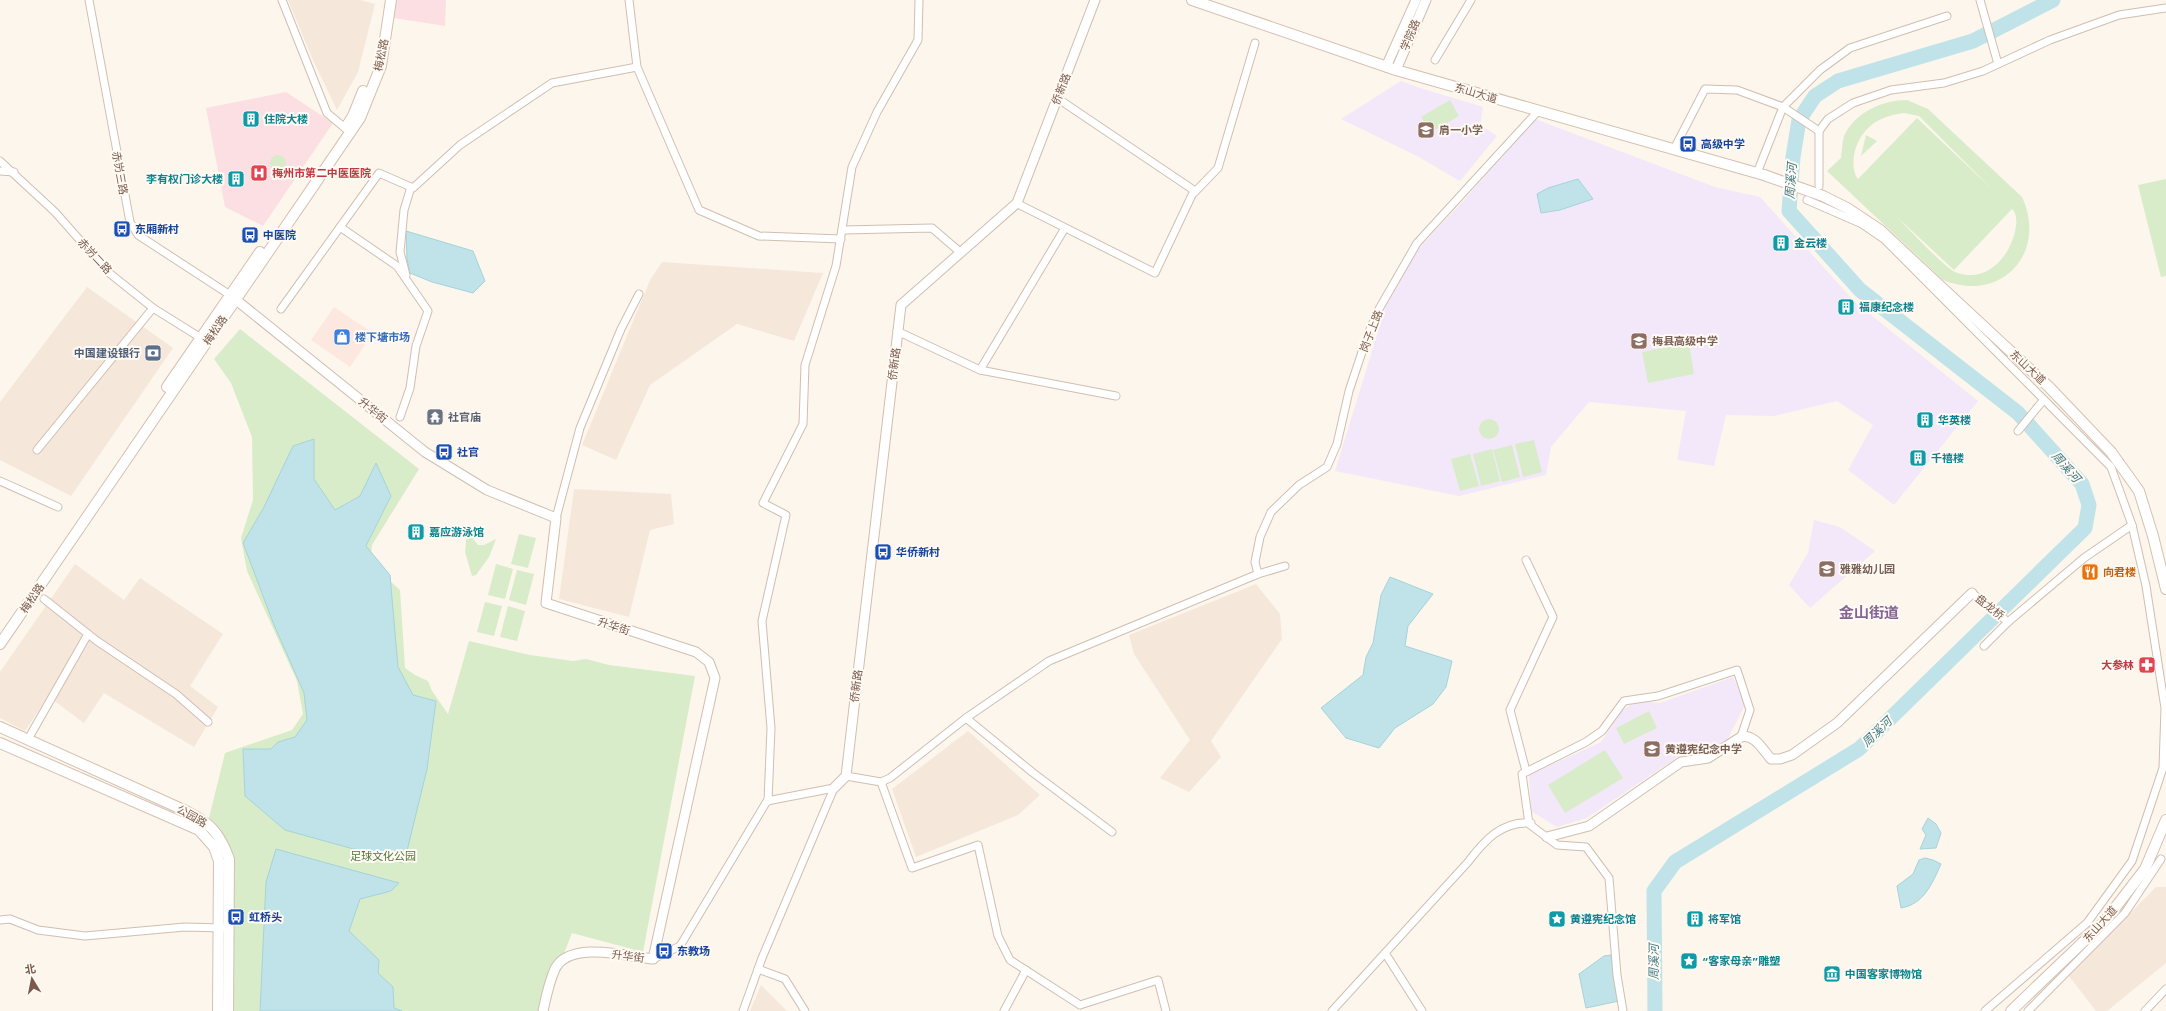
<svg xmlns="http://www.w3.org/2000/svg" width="2166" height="1011" font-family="Jost,'Noto Sans SC',sans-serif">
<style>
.residential{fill:#f5e8da}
.commercial{fill:#fde8e0}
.education{fill:#f3e8fa}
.medical{fill:#fbdfe3}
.green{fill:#d8ecc9;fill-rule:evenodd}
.water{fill:#bfe3e8;stroke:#a5d3da}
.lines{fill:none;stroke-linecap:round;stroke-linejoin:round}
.river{stroke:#bfe3e8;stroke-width:15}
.minor-casing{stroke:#d1beb0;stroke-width:9}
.tertiary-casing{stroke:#d1beb0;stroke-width:11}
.secondary-casing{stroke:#d6c0b0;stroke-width:12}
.minor{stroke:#fff;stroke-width:7}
.tertiary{stroke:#fff;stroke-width:9}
.secondary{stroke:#fff;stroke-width:10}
.labels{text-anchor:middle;stroke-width:4;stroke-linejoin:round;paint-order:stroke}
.street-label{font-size:11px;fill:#7a5c4d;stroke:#fffaf3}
.culture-label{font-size:11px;font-weight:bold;fill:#0d838f;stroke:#fffaf3;text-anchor:start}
.education-label{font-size:11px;font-weight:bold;fill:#785e54;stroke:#fffaf3;text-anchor:start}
.transit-label{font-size:11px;font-weight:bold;fill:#164399;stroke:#fffaf3;text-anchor:start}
.health-label{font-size:11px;font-weight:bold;fill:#be3a42;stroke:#fffaf3;text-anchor:start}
.shop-label{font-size:11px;font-weight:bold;fill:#366cbe;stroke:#fffaf3;text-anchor:start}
.service-label{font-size:11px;font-weight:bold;fill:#4e5e75;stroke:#fffaf3;text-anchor:end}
.worship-label{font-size:11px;font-weight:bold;fill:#5b616d;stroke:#fffaf3;text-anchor:start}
.food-label{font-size:11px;font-weight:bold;fill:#c56008;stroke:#fffaf3;text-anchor:start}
.park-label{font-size:11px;fill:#537a41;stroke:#fffaf3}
.water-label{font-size:12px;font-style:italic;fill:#437c86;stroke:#fffaf3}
.district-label{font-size:15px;font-weight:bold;fill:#846695;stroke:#fffaf3}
</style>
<rect width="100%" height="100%" fill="#fdf6ec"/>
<g class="residential">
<polygon points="288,0 360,0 375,4 358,72 337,110 313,60"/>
<polygon points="662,262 823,273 794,341 737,324 650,385 616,460 582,445 650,280"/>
<polygon points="87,287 173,348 71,496 0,460 0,402"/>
<polygon points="574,489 671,494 674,524 650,530 629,617 559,599"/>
<polygon points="75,564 124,600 140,578 223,634 190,686 218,707 194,747 104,693 84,723 48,696 25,731 0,718 0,672"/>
<polygon points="1256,584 1280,614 1282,639 1211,741 1221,757 1189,792 1160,778 1190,740 1134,654 1129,635"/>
<polygon points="968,731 1040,795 1018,815 916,857 892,789"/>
<polygon points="2156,887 2166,887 2166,963 2107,1011 2096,1011 2069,976"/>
<polygon points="761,985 787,1011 750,1011"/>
</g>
<polygon class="commercial" points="334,307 373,333 350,367 311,340"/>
<g class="education">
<polygon points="1401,81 1417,87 1483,107 1480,125 1497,136 1460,181 1417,156 1341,119"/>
<polygon points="1535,119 1715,187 1760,197 1855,302 1978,401 1894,505 1848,470 1873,425 1837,401 1774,416 1726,415 1714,466 1677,460 1686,411 1589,402 1551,447 1546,475 1459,496 1335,471 1386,306 1417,250 1464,200"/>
<polygon points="1814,520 1840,527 1875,551 1810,608 1789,585 1808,553"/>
<polygon points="1733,677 1745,705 1724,746 1711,752 1694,756 1679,756 1587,818 1557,827 1531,811 1529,775 1601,742 1622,711 1635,701 1660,703"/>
</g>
<g class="medical">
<polygon points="393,0 446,0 445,26 388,17"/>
<polygon points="286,92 333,123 263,226 225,207 206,108"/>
</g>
<g class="green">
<polygon points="1450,100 1459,116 1431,132 1421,117"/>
<path d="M1907 100 1928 109 2022 197C2048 253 2001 304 1943 280L1827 171 1841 158C1842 151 1842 143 1844 136 1855 112 1883 100 1907 100ZM1904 113 1919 116 1993 190 1917 118 1858 179C1853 173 1853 163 1854 155 1860 128 1878 116 1904 113ZM2012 209C2016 212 2017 221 2016 226 2012 255 1987 285 1955 272 1945 268 1906 226 1897 217L1954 270Z"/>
<polygon points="1866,135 1877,141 1861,156"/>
<circle cx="278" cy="163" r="8"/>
<polygon points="2166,179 2166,276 2161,277 2138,185"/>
<polygon points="240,329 419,469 372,545 370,563 400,590 405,668 415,675 428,681 432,691 448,714 469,641 530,655 573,661 586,659 609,665 695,676 643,952 572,933 550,989 544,1011 225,1011 227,847 213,823 209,818 225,753 292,730 303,714 297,681 247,571 241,538 253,500 252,437 231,383 214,359"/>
<polygon points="1689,343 1694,374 1648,383 1642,352"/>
<circle cx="1489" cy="429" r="10"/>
<polygon points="1534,440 1542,472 1523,477 1515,444"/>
<polygon points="1512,445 1520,477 1502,482 1493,450"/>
<polygon points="1492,449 1500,481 1481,486 1473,454"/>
<polygon points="1470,454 1479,486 1460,491 1451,459"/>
<polygon points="467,531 478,545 484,545 496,539 489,557 476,575 472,576 465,552"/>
<polygon points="519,534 536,538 528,568 511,564"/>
<polygon points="496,564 513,569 505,599 488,595"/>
<polygon points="517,570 534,574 526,605 509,600"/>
<polygon points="485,602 502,606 494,636 477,632"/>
<polygon points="508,606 525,611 517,641 500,637"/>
<polygon points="1649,711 1657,728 1624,744 1616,728"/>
<polygon points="1605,750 1623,778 1565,813 1548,785"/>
</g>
<g class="water">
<polygon points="1578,179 1593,199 1560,210 1541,213 1537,194 1548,188"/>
<polygon points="406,231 473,251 485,281 473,293 432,282 410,273 407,259"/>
<polygon points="314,439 314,479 335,510 360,496 376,463 391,496 366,546 390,575 398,667 413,695 436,701 427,769 404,863 285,830 245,796 243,749 271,749 278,742 295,737 307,720 304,693 274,625 243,543 264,507 293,446"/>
<polygon points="1390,577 1433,594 1408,626 1405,646 1452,661 1446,687 1433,704 1395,728 1379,748 1346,738 1321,708 1363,675 1366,657 1373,643 1381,595"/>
<polygon points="1928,818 1936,824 1941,833 1936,848 1920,849 1926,835 1922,829"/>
<polygon points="276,849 399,883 391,891 360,899 349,931 379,960 378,973 393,987 394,1008 402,1011 260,1011 266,882"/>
<path d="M1925 858 1933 860 1941 864C1932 884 1924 904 1901 908L1897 886 1913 874 1919 860Z"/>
<polygon points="1611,955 1619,1001 1586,1008 1579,974 1604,956"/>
</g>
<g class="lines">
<polyline class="river" points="1655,1011 1654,891 1675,862 1859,749 2085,528 2089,505 2082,484 2018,413 1860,290 1789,211 1793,157 1799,120 1815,96 1838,81 1973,41 2053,0"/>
<g class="minor-casing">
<g id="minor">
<polyline points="89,0 130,222 138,235 230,295"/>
<polyline points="282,0 327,113 345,128"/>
<polyline points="629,0 637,67 699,210 759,236 841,239"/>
<polyline points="1980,0 1998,64"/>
<polyline points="1435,60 1471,0"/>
<polyline points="1057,98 1195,191"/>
<polyline points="1674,149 1705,89 1737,90 1783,107 1819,131"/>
<polyline points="0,161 55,212 108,272 153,308 201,338"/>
<polyline points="0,171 14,172"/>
<polyline points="1757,173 1783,107 1820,70 1850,48 1947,16"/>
<polyline points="1819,186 1819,131 1828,119 1853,103 1891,90 1944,83 1983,71 2050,40 2119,15 2166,8"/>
<polyline points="1807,200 1862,224 1884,239 2111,467 2132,525 2146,586 2165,708 2163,768 2132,861 2087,923 1985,1011"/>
<polyline points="1016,203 1155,273 1192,195 1218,168 1255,43"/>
<polyline points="340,227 397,266 428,311 416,346 410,388 400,417"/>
<polyline points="843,230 932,228 960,252"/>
<polyline points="406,275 400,252 404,210 411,187"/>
<polyline points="281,309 379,173 413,188 460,145 552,83 637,67"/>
<polyline points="897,331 980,370 1116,396"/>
<polyline points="980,370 1065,228"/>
<polyline points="2018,431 2041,403"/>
<polyline points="37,450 153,308"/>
<polyline points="0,481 58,507"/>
<polyline points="556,518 580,428 621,329 639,294"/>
<polyline points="1526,560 1553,617 1510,710 1526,771"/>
<polyline points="1258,574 1255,562 1260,537 1271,512 1299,485 1327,467 1337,444 1349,391 1368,334 1379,309 1417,243 1539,110"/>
<polyline points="1972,593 2008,622"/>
<polyline points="44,599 97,641 176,694 208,722"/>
<polyline points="1984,646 2008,622 2084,558 2132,525"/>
<polyline points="966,718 1032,772 1112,832"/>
<polyline points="31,734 88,634"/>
<polyline points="846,776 881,782 890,778 966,718 1049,661 1258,574 1285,566"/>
<polyline points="881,782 912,868 978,845 998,936 1010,960 1080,1005 1158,980 1166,1011"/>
<polyline points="768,801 771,728 762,621 786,515 763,503 803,424 805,365 836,266 852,167 877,112 918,40 919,0"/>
<polyline points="0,920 10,919 38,930 85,936 185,927 223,928"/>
<polyline points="1385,953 1422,1011"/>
<polyline points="653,959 680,946 767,801 834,788 762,958 743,1011"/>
<polyline points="758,969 785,979 805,1011"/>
<polyline points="1004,1011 1026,970"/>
<path d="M1332 1011 1468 862C1484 841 1501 821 1531 823"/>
<polyline points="1623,1011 1617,975 1609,878 1586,847 1557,845 1529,824 1522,774 1586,742 1602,731 1624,701 1658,696 1737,670 1750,710 1741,737"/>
<polyline points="2028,1011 2125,913 2161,859"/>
<polyline points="2145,1011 2166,989"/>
</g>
</g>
<g class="tertiary-casing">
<g id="tertiary">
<polyline points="1386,67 1416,0"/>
<polyline points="1396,70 1426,0"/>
<path d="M230 295 425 452 487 490 556 518 546 603 696 652 709 662 715 678 653 959C628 956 569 940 555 969 549 982 546 997 543 1011"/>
<polyline points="834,788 846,776 901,305 1017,203 1095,0"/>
<path d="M1547 837 1589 826 1681 762 1708 758 1741 737C1754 733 1763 750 1771 759H1780L1792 755 1837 723 1972 593"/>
</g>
</g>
<g class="secondary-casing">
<g id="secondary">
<polyline points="1192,0 1396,70 1764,175 1823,196 1847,208 1880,230 2050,388 2111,452 2139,491 2153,536 2166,589"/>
<polyline points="346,127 353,116 363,91"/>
<polyline points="167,387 260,252"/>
<polyline points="0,644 360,118 381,66 391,0"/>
<path d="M0 727 186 811C211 824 219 832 229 859L228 1011"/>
<polyline points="0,743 199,830 214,847 219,861 218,1011"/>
<polyline points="2011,1011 2105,921 2145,869 2166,820"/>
</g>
</g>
<use href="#minor" class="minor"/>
<use href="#tertiary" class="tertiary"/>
<use href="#secondary" class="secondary"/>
</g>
<defs>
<g id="building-square" transform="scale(0.9)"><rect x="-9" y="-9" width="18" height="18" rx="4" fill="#0f9aa8" stroke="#fffaf3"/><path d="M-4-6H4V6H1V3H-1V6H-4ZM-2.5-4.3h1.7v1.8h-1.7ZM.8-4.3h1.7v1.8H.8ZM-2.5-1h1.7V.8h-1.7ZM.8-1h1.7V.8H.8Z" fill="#fff"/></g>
<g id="school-square" transform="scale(0.9)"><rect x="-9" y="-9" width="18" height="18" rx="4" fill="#8d6e63" stroke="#fffaf3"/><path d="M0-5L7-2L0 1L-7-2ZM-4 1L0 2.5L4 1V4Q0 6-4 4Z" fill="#fff"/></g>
<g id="bus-square" transform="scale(0.9)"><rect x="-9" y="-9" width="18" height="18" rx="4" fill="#1a4fb4" stroke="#fffaf3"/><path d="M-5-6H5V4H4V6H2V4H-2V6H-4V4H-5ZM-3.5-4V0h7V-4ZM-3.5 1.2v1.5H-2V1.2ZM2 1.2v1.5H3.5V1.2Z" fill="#fff"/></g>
<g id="hospital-square" transform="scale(0.9)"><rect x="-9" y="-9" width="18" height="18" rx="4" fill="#e0444e" stroke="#fffaf3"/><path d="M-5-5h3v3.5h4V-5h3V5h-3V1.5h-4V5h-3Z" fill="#fff"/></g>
<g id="shop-square" transform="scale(0.9)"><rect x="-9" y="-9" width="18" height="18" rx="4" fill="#3f7fe0" stroke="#fffaf3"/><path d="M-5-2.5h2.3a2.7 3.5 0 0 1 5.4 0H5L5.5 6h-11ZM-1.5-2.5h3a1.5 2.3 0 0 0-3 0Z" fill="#fff"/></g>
<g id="bank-square" transform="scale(0.9)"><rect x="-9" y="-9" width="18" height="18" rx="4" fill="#5c6f8a" stroke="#fffaf3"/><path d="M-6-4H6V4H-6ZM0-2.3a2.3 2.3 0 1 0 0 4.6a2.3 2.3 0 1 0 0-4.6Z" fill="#fff"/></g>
<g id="temple-square" transform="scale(0.9)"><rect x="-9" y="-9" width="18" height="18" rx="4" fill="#6b7280" stroke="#fffaf3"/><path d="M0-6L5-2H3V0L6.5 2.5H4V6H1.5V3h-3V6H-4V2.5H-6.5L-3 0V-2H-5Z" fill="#fff"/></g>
<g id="restaurant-square" transform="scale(0.9)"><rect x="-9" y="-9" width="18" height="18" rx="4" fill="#e8710a" stroke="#fffaf3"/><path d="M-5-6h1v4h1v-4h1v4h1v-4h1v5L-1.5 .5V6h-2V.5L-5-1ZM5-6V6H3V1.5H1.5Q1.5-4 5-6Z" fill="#fff"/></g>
<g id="pharmacy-square" transform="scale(0.9)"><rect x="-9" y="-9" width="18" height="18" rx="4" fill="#e0444e" stroke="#fffaf3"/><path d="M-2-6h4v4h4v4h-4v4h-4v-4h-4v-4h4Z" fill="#fff"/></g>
<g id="sight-square" transform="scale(0.9)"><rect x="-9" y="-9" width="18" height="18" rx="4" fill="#0f9aa8" stroke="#fffaf3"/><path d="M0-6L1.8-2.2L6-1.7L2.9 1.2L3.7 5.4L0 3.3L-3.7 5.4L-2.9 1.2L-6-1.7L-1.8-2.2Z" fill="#fff"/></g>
<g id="museum-square" transform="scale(0.9)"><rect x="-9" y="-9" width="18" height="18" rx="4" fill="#0f9aa8" stroke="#fffaf3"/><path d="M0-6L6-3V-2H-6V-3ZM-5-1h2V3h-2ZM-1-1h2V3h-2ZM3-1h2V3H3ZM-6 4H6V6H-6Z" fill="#fff"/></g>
</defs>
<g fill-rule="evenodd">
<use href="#building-square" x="251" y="119"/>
<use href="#school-square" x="1426" y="130"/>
<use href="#bus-square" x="1688" y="144"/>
<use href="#hospital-square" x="259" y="173"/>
<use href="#building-square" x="236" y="179"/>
<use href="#bus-square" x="122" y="229"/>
<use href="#bus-square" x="250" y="235"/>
<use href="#building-square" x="1781" y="243"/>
<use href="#building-square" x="1846" y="307"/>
<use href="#shop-square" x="342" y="337"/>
<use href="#school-square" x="1639" y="341"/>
<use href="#bank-square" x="153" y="353"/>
<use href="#temple-square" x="435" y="417"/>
<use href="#building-square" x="1925" y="420"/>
<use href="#bus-square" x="444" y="452"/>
<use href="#building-square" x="1918" y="458"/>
<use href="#building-square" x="416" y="532"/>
<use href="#bus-square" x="883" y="552"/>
<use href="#school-square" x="1827" y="569"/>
<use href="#restaurant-square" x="2090" y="572"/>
<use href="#pharmacy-square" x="2147" y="665"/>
<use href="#school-square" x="1652" y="749"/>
<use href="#bus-square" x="236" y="917"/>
<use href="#sight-square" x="1557" y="919"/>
<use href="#building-square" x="1695" y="919"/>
<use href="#bus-square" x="664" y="951"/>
<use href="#sight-square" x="1689" y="961"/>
<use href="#museum-square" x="1832" y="974"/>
</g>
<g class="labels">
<g class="street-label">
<text transform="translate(1410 35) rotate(-67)" y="4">学院路</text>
<text transform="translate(381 55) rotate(-78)" y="4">梅松路</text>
<text transform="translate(1061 89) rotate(-69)" y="4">侨新路</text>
<text transform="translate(1476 93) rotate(16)" y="4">东山大道</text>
<text transform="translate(120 173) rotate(80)" y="4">赤岃三路</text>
<text transform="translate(95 256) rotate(47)" y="4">赤岃二路</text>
<text transform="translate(215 330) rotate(-56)" y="4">梅松路</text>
<text transform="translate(1371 331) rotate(-69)" y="4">岗子上路</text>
<text transform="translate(894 364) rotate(-83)" y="4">侨新路</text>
<text transform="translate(2028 367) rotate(43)" y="4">东山大道</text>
<text transform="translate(373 410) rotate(39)" y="4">升华街</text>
<text transform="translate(32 598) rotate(-56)" y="4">梅松路</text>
<text transform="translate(1990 607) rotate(38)" y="4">盘龙桥</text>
<text transform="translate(614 626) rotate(18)" y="4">升华街</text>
<text transform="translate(856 686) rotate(-83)" y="4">侨新路</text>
<text transform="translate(192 816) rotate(29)" y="4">公园路</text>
<text transform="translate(2100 924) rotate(-48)" y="4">东山大道</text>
<text transform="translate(628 956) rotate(7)" y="4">升华街</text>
</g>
<g class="culture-label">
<text x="264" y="123">住院大楼</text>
<text x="223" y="183" text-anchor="end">李有权门诊大楼</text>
<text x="1794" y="247">金云楼</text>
<text x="1859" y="311">福康纪念楼</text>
<text x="1938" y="424">华英楼</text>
<text x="1931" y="462">千禧楼</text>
<text x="429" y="536">嘉应游泳馆</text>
<text x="1570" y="923">黄遵宪纪念馆</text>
<text x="1708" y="923">将军馆</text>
<text x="1702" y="965">“客家母亲”雕塑</text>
<text x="1845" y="978">中国客家博物馆</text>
</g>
<g class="education-label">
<text x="1439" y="134">肩一小学</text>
<text x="1652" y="345">梅县高级中学</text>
<text x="1840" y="573">雅雅幼儿园</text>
<text x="1665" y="753">黄遵宪纪念中学</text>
</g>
<g class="transit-label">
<text x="1701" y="148">高级中学</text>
<text x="135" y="233">东厢新村</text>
<text x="263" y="239">中医院</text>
<text x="457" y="456">社官</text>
<text x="896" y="556">华侨新村</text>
<text x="249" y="921">虹桥头</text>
<text x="677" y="955">东教场</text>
</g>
<g class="health-label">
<text x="272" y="177">梅州市第二中医医院</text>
<text x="2134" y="669" text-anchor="end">大参林</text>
</g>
<g class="shop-label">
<text x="355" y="341">楼下塘市场</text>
</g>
<g class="service-label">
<text x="140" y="357">中国建设银行</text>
</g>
<g class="worship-label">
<text x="448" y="421">社官庙</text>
</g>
<g class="food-label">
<text x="2103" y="576">向君楼</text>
</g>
<g class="park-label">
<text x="383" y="860">足球文化公园</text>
</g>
<g class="water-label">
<text transform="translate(1791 181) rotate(-86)" y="4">周溪河</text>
<text transform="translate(2066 467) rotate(48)" y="4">周溪河</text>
<text transform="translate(1877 732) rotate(-44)" y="4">周溪河</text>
<text transform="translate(1654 962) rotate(-90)" y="4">周溪河</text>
</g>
<g class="district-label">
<text x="1869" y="618">金山街道</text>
</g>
</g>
<g transform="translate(32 979) rotate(350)" stroke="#fffaf3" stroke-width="3" paint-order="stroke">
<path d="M0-3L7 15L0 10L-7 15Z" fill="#7a5c4d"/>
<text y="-6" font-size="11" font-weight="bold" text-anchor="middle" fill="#7a5c4d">北</text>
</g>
</svg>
